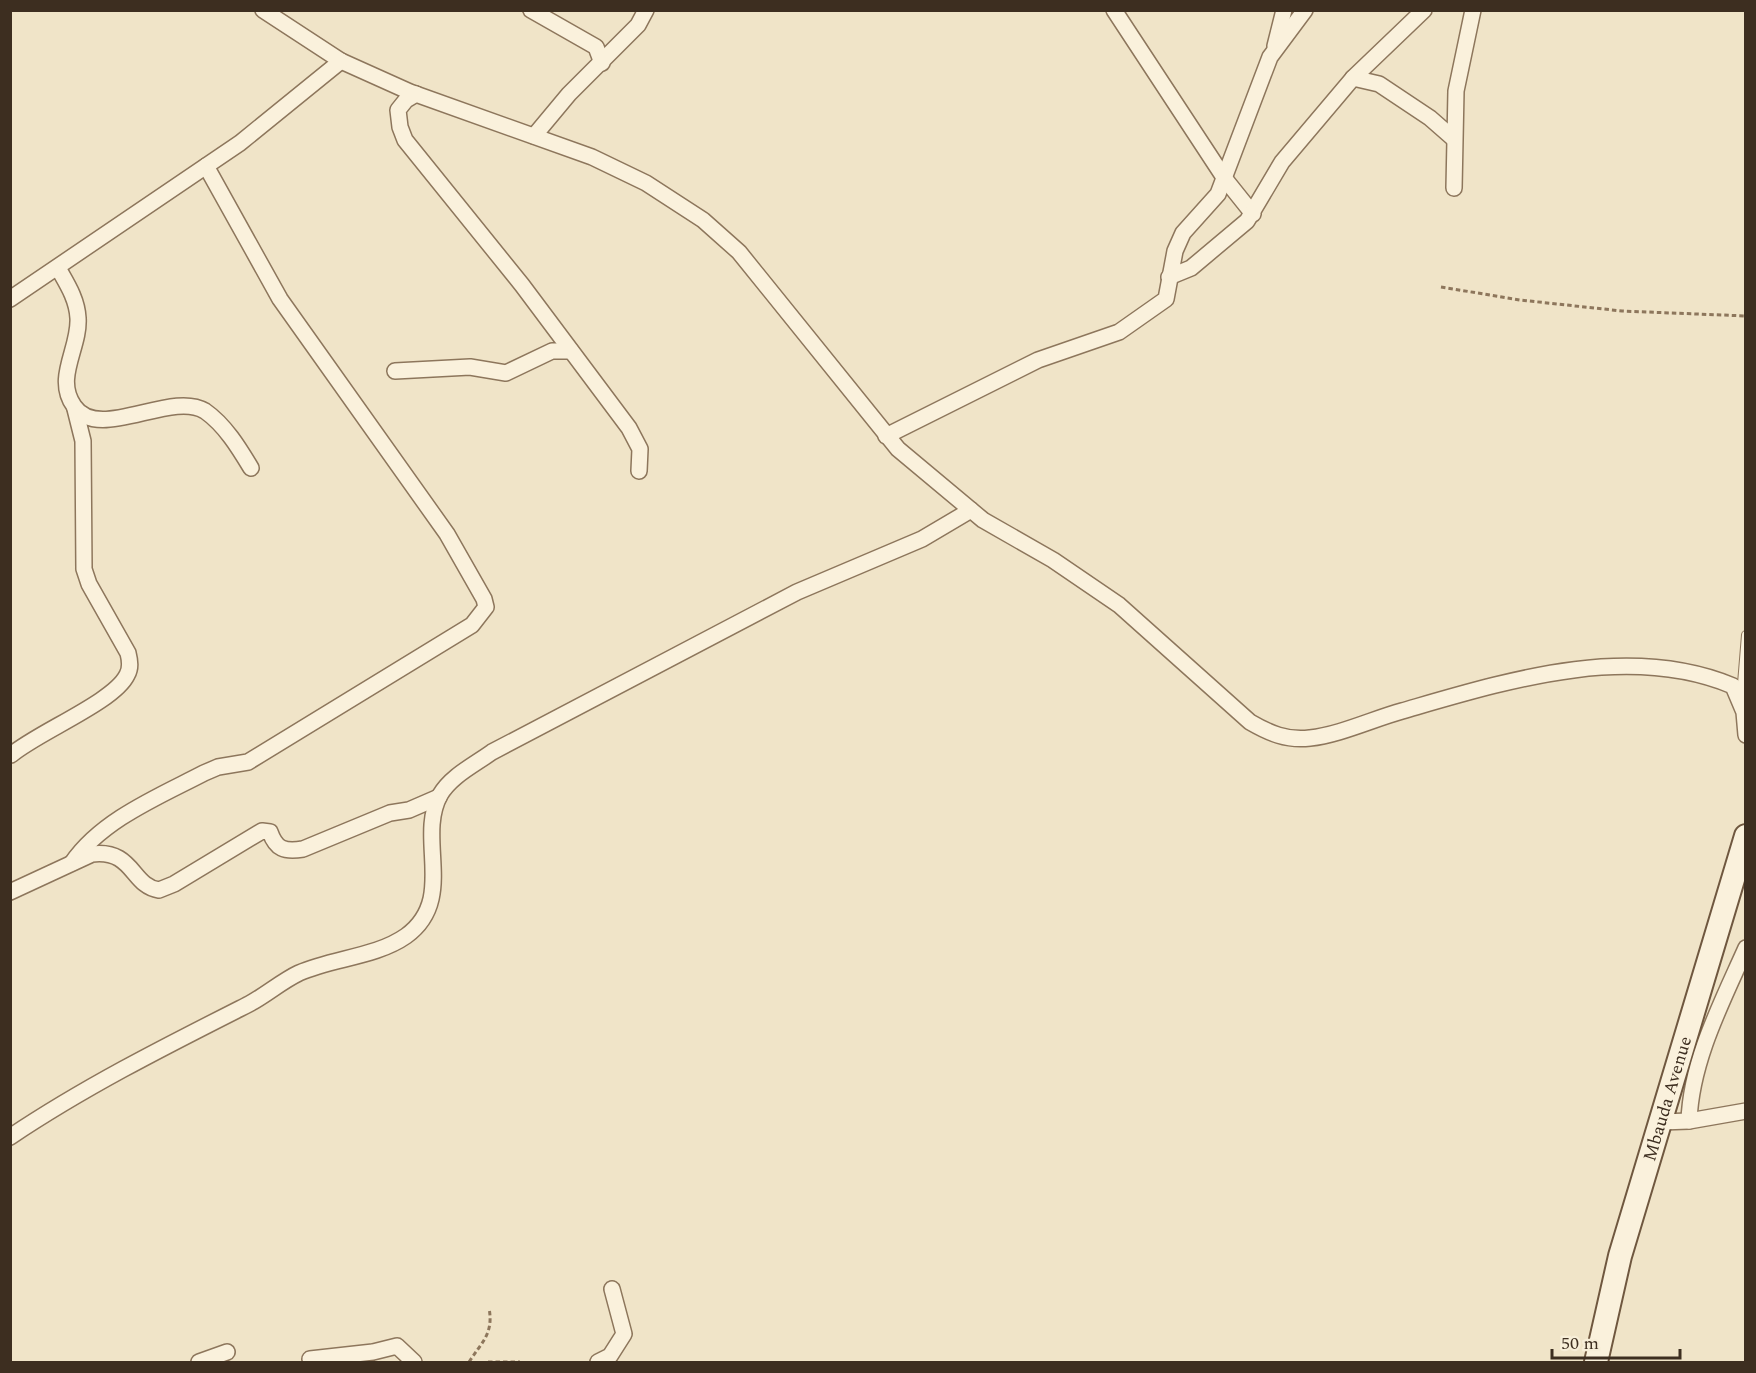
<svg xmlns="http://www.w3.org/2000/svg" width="1756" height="1373" font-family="Spectral,serif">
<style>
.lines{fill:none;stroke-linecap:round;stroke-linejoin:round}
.lane-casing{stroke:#8d765c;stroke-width:10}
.street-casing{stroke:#8d765c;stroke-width:18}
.secondary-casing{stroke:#6f573f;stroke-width:26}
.path{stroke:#8d765c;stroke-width:3;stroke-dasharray:4.5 3;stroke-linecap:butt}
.lane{stroke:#faf1dc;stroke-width:8}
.street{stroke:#faf1dc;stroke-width:15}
.secondary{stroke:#faf1dc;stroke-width:22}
.labels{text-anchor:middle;stroke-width:4.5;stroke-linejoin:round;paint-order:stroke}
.street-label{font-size:18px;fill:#3d2e20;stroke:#f7eed8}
</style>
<rect width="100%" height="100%" fill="#f0e4c8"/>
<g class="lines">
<g class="lane-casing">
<polyline id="lane" points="1741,696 1746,635"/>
</g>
<g class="street-casing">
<g id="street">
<path d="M263 10 341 61 410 92 592 157 646 183 703 220 739 252 898 449 983 520 1053 560 1119 605 1250 722C1269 733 1287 741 1310 738 1339 735 1373 719 1402 711 1506 681 1628 642 1733 686L1744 712 1746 735"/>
<polyline points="531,10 596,47 602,63"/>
<polyline points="1114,10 1225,179 1253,214"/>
<polyline points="1275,46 1284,10"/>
<polyline points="1353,78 1379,84 1430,118 1454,139"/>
<polyline points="416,94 406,100 398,110 400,127 405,140 522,285 629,428 640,449 639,471"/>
<polyline points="534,136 569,94 638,25 646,10"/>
<polyline points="1454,188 1456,91 1473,10"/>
<path d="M58 268C67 284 77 299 78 318 80 348 54 378 74 406 98 443 171 390 205 411 225 425 239 448 251 468"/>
<polyline points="1169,277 1191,268 1247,221 1282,162 1353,78 1424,10"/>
<polyline points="10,299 240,143 341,61"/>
<polyline points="395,371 470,367 506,373 552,351 571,351"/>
<polyline points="886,436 1038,360 1119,332 1166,299 1175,251 1183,233 1218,194 1270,57 1305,10"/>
<path d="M11 755C38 732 114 702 127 675 131 668 130 661 128 653L89 584 84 569 83 441 75 409"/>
<path d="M72 863C101 820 160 796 204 773L218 767 248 762 472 625 486 607 484 599 447 534 280 299 206 166"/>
<path d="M10 892 92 854C134 849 131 886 159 890L174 884 262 831 270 832C276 849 284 852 303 849L390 813 409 810 439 797"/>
<path d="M1689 1121C1691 1061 1722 1002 1746 948"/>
<polyline points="1661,1122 1689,1121 1746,1111"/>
<path d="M10 1137C86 1086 168 1045 249 1004 266 995 282 981 299 973 333 958 376 957 406 936 457 899 416 839 440 795 451 776 474 765 492 752L797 592 922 539 971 510"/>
<polyline points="310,1359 373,1352 397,1346 414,1362"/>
<polyline points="199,1362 227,1352"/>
<polyline points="598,1362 610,1356 624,1334 612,1289"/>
</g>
</g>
<g class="secondary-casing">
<g id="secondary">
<path id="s1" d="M1596 1362 1620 1256 1746 836"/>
</g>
</g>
<g class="path">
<polyline points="1441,287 1520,300 1622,311 1746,316"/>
<path d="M469 1362C481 1343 494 1334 489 1308"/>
<polyline points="488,1362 520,1362"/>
</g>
<use href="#lane" class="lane"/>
<use href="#street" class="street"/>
<use href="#secondary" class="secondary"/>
</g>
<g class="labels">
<g class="street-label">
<text dy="6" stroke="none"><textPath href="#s1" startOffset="273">Mbauda Avenue</textPath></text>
</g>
</g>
<rect width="1756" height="1373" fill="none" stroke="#3d2e20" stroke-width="24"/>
<path d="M1552 1349v9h128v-9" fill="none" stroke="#3d2e20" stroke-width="3"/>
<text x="1561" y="1349" font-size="18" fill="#3d2e20" stroke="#f7eed8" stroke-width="4.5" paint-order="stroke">50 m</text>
</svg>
